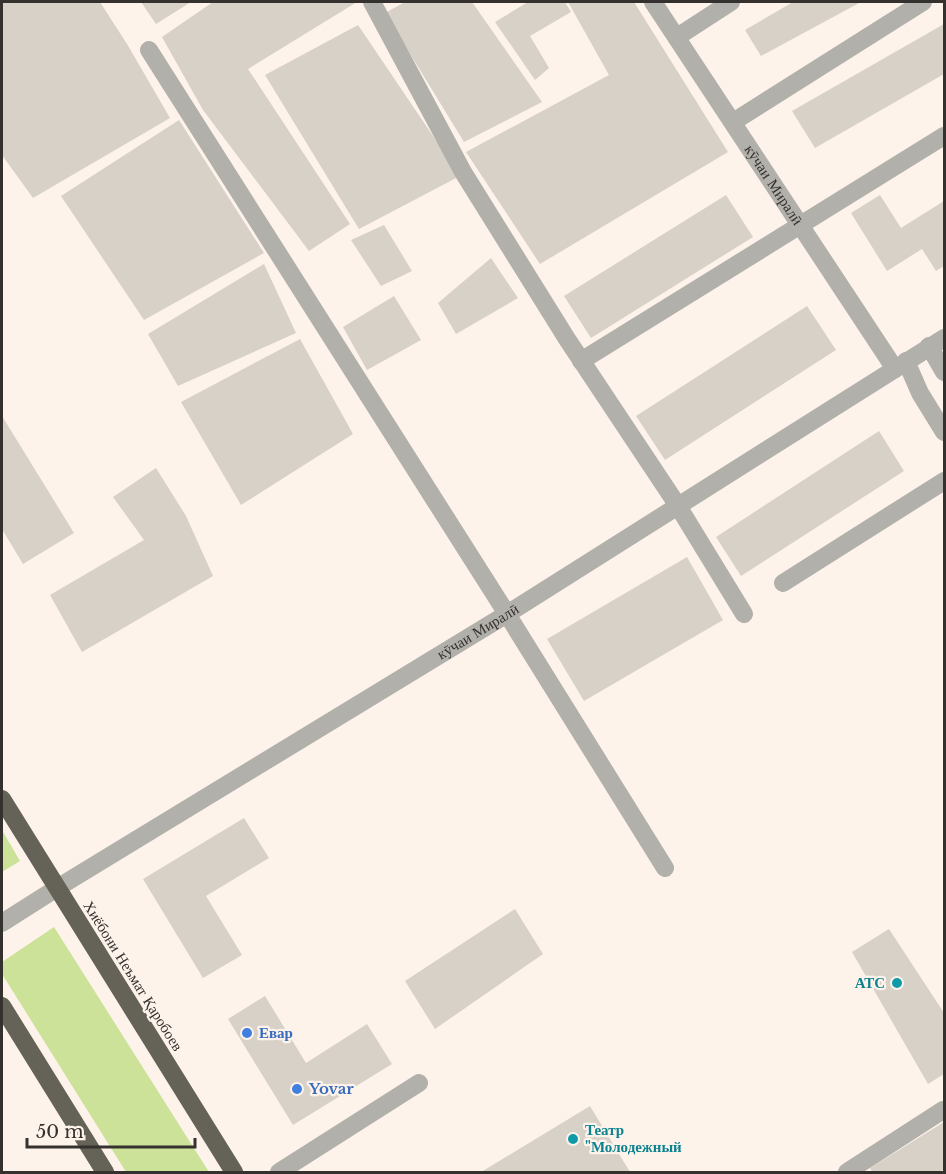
<svg xmlns="http://www.w3.org/2000/svg" width="946" height="1174" font-family="'Libre Baskerville',serif">
<style>
.green{fill:#cce299}
.building{fill:#d8d1c7}
.lines{fill:none;stroke-linecap:round;stroke-linejoin:round}
.minor{stroke:#b2b0ab;stroke-width:18}
.highway{stroke:#656258;stroke-width:18}
.culture-dot{fill:#0f9aa8;stroke:#fdf3eb;stroke-width:2}
.shop-dot{fill:#3f7fe0;stroke:#fdf3eb;stroke-width:2}
.labels{text-anchor:middle;stroke-width:4.5;stroke-linejoin:round;paint-order:stroke}
.street-label{font-size:15px;fill:#35312e;stroke:#fdf3eb}
.culture-label{font-size:15px;font-weight:bold;fill:#0d838f;stroke:#fdf3eb;text-anchor:end}
.shop-label{font-size:15px;font-weight:bold;fill:#366cbe;stroke:#fdf3eb;text-anchor:start}
</style>
<rect width="100%" height="100%" fill="#fdf3eb"/>
<g class="green">
<polygon points="2,830 20,861 2,872"/>
<polygon points="54,927 209,1172 126,1172 2,974 2,962"/>
</g>
<g class="building">
<polygon points="2,2 100,2 127,44 170,118 33,198 2,155"/>
<polygon points="141,2 191,2 156,24"/>
<polygon points="213,2 357,2 248,69 350,224 309,251 203,110 162,37"/>
<polygon points="405,2 472,2 542,102 464,142 385,13"/>
<polygon points="528,2 565,2 571,12 530,36 549,68 535,80 495,22"/>
<polygon points="568,2 634,2 728,152 540,264 466,152 609,75"/>
<polygon points="793,2 861,2 761,56 745,30"/>
<polygon points="944,24 944,74 815,148 792,111"/>
<polygon points="358,25 460,176 359,229 265,75"/>
<polygon points="179,120 264,253 144,320 61,196"/>
<polygon points="726,195 753,237 591,338 564,296"/>
<polygon points="880,195 901,228 944,201 944,266 936,271 922,249 887,271 851,213"/>
<polygon points="384,225 412,271 381,286 351,240"/>
<polygon points="491,258 518,298 456,334 438,303"/>
<polygon points="264,264 296,333 178,386 148,334"/>
<polygon points="394,296 421,340 367,370 343,327"/>
<polygon points="807,306 836,350 665,460 636,416"/>
<polygon points="300,339 353,434 241,505 181,402"/>
<polygon points="2,416 74,533 23,564 2,529"/>
<polygon points="879,431 904,471 741,576 716,537"/>
<polygon points="156,468 186,516 213,576 82,652 50,595 144,540 113,497"/>
<polygon points="687,557 723,620 584,701 547,639"/>
<polygon points="244,818 269,858 206,896 242,955 203,978 143,879"/>
<polygon points="515,909 543,954 435,1029 405,981"/>
<polygon points="889,929 944,1013 944,1074 928,1084 852,952"/>
<polygon points="265,996 306,1063 367,1024 392,1064 293,1125 228,1019"/>
<polygon points="590,1106 630,1172 481,1172"/>
<polygon points="944,1122 944,1169 939,1172 872,1172 870,1168"/>
</g>
<g class="lines">
<g class="minor">
<polyline points="372,2 463,172 567,339 678,506 744,614"/>
<path id="s1" d="M653 2 895 369"/>
<polyline points="677,37 731,2"/>
<polyline points="149,50 507,614 665,868"/>
<polyline points="733,122 923,2"/>
<polyline points="929,346 944,372"/>
<polyline points="581,361 944,136"/>
<polyline points="906,361 920,393 944,432"/>
<polyline points="783,583 944,481"/>
<path id="s2" d="M2 923 57 888 507 614 944 338"/>
<polyline points="279,1172 419,1083"/>
<polyline points="847,1172 943,1110"/>
</g>
<g class="highway">
<polyline points="2,799 234,1172"/>
<polyline points="2,1006 105,1172"/>
</g>
</g>
<g class="culture-dot">
<circle cx="897" cy="983" r="6"/>
<circle cx="573" cy="1139" r="6"/>
</g>
<g class="shop-dot">
<circle cx="247" cy="1033" r="6"/>
<circle cx="297" cy="1089" r="6"/>
</g>
<g class="labels">
<g class="street-label">
<text dy="5" stroke="none"><textPath href="#s1" startOffset="219">кӯчаи Миралӣ</textPath></text>
<text dy="5" stroke="none"><textPath href="#s2" startOffset="558">кӯчаи Миралӣ</textPath></text>
<text transform="translate(133 976) rotate(58)" y="5">Хиёбони Неъмат Қаробоев</text>
</g>
<g class="culture-label">
<text x="885" y="988">АТС</text>
<text x="585" y="1135" text-anchor="start">Театр<tspan x="585" dy="17">"Молодежный</tspan></text>
</g>
<g class="shop-label">
<text x="259" y="1038">Евар</text>
<text x="309" y="1094">Yovar</text>
</g>
</g>
<rect width="946" height="1174" fill="none" stroke="#35312e" stroke-width="6"/>
<path d="M27 1138v9h168v-9" fill="none" stroke="#35312e" stroke-width="3"/>
<text x="36" y="1138" font-size="18" fill="#35312e" stroke="#fdf3eb" stroke-width="4.5" paint-order="stroke">50 m</text>
</svg>
